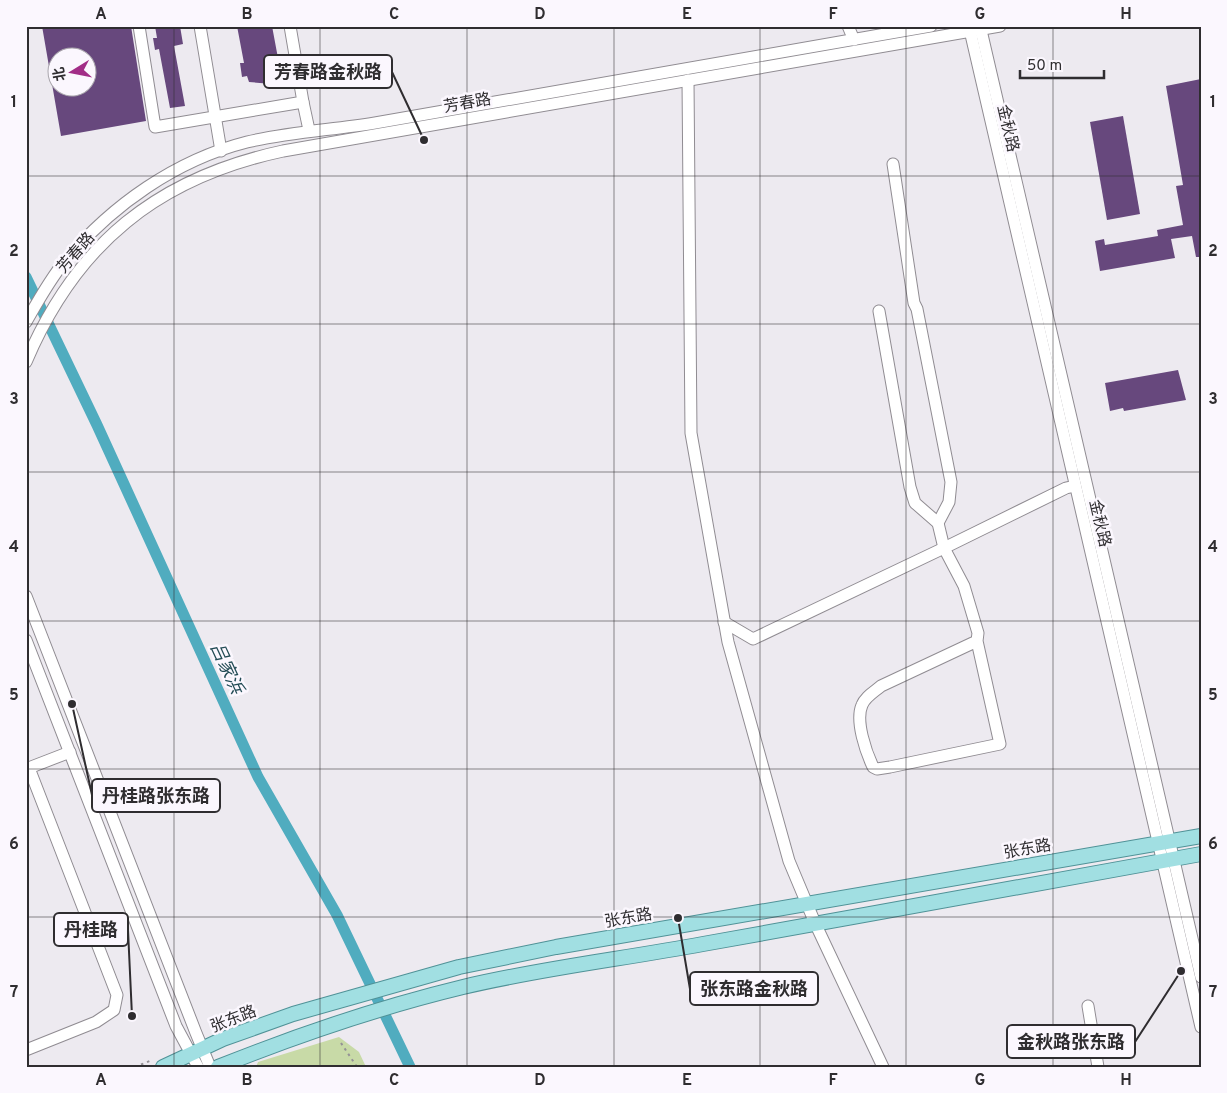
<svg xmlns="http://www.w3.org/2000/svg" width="1227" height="1093" font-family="Overpass,'Noto Sans SC',sans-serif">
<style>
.green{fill:#c8daa7}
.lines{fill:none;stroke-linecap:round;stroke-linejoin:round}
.canal{stroke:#50acbf;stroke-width:11}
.building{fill:#67487d;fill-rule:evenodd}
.minor-casing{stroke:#908c92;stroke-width:13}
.major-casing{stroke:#509297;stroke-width:16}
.path{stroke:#949196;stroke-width:2;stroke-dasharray:2.5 4;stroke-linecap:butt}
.minor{stroke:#fff;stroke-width:11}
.major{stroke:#a1dfe2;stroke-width:14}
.grid{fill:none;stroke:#2f2d30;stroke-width:1;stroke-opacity:0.55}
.labels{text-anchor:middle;stroke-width:5;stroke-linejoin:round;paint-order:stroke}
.street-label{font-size:16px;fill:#2f2d30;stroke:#fbf7fe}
.water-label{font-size:18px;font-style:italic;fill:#234c55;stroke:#fbf7fe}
.leader{fill:none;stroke:#2f2d30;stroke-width:2}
.callout-dot{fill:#2f2d30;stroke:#fbf7fe;stroke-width:2}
.callout{fill:#fbf7fe;stroke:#2f2d30;stroke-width:2}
.callout-label{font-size:18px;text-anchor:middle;font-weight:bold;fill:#2f2d30}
.neatline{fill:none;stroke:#2f2d30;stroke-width:2}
.grid-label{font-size:16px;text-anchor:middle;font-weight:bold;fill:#2f2d30}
</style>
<rect width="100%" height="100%" fill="#edeaf0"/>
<polygon class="green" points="339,1037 359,1052 366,1067 256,1067 258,1062"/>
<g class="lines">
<polyline class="canal" points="26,277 97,425 258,777 337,915 410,1067"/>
</g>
<g class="building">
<path d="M42 26H131L146 121 61 136ZM58 58H88V88H58Z"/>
<polygon points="155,26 180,26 183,44 174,46 185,106 170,108 159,49 155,50 153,38 157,38"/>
<polygon points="237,26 272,26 283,85 249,82 247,76 242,77 240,63 244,63"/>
<polygon points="1201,79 1201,257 1196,257 1192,236 1171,239 1175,258 1100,271 1095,241 1104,239 1105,245 1158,236 1157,230 1183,225 1176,186 1183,185 1166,86"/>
<polygon points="1123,116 1140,214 1107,220 1090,122"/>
<polygon points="1178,370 1186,400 1124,411 1123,408 1110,411 1105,383"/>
</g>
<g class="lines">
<g class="minor-casing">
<g id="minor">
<polyline points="139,26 155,127 303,102 290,26"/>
<polyline points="200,26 221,151"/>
<polyline points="848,26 854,40"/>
<polyline points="969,26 1201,1027"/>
<polyline points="980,26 1201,977"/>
<polyline points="688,80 691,433 728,642 789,861 815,923 883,1067"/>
<polyline points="303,102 309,130"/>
<polyline points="893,164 914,303 917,309 951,482 949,502 938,523"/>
<path d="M879 311 910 487 915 503 938 523 944 548 964 586 978 633 977 641 881 686C874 692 865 697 862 705 855 721 866 752 873 767L877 769 890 767 1000 744 977 641"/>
<path d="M26 322C38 301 50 279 65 261 112 205 176 160 247 142 290 132 332 130 375 123L931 26"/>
<path d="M26 362C76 244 157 178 283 151L1000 26"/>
<polyline points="26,596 196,1033 210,1067"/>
<polyline points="724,622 753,639 944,548 1066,488 1075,486"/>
<polyline points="26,640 176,1026 198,1067"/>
<polyline points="26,769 70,752"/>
<polyline points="1088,1006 1098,1067"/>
<polyline points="26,1050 96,1022 114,1010 117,995 29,768"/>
</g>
</g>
<g class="major-casing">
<g id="major">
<polyline points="163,1067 223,1039 293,1014 459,967 556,947 1201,836"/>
<path d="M218 1067C298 1035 380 1007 463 987 542 968 623 959 703 944 869 914 1035 885 1201 854"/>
</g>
</g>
<g class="path">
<polyline points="341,1043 357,1067"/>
<polyline points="135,1067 152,1060"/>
</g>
<use href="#minor" class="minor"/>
<use href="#major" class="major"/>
</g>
<path class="grid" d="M174 26V1067M320 26V1067M467 26V1067M614 26V1067M760 26V1067M906 26V1067M1053 26V1067M26 176H1201M26 324H1201M26 472H1201M26 621H1201M26 769H1201M26 917H1201"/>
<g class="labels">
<g class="street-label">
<text transform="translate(467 102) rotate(-10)" y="6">芳春路</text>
<text transform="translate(1009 128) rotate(77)" y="6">金秋路</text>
<text transform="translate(75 252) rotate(-49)" y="6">芳春路</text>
<text transform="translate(1101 523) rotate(77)" y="6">金秋路</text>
<text transform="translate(1027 848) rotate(-10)" y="6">张东路</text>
<text transform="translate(628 917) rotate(-10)" y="6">张东路</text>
<text transform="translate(233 1018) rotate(-21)" y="6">张东路</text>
</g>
<g class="water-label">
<text transform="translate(227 668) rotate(65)" y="6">吕家浜</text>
</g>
</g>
<path class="leader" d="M424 140L392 72M72 704L92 795M132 1016L128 930M678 918L690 989M1181 971L1135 1042"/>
<g class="callout-dot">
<circle cx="424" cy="140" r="5"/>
<circle cx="72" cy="704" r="5"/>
<circle cx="132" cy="1016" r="5"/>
<circle cx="678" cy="918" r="5"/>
<circle cx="1181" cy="971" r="5"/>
</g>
<g class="callout">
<rect x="264" y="55" width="128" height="33" rx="5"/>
<rect x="92" y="779" width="128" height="33" rx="5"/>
<rect x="54" y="913" width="74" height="33" rx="5"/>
<rect x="690" y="972" width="128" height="33" rx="5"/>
<rect x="1007" y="1025" width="128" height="33" rx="5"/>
</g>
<g class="callout-label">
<text x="328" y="78">芳春路金秋路</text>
<text x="156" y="802">丹桂路张东路</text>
<text x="91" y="936">丹桂路</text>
<text x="754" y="995">张东路金秋路</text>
<text x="1071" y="1048">金秋路张东路</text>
</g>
<rect width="1227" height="1093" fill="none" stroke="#fbf7fe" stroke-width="55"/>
<g transform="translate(72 72) rotate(260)"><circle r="24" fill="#fbf7fe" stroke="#a9a6ac"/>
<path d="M0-4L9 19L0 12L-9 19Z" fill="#a22d87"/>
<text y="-8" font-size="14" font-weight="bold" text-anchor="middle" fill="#2f2d30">北</text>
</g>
<path d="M1020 70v8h84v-8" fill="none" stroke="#2f2d30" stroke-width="2.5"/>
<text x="1027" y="70" font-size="15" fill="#2f2d30" stroke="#fbf7fe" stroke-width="4" paint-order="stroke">50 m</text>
<rect x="28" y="28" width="1172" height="1038" class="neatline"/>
<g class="grid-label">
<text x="101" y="19">A</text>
<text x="247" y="19">B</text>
<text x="394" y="19">C</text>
<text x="540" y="19">D</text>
<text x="687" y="19">E</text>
<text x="833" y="19">F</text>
<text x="980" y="19">G</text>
<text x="1126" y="19">H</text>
<text x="14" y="107">1</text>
<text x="1213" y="107">1</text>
<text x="14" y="256">2</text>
<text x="1213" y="256">2</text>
<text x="14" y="404">3</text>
<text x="1213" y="404">3</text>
<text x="14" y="552">4</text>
<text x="1213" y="552">4</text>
<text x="14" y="700">5</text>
<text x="1213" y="700">5</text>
<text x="14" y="849">6</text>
<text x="1213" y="849">6</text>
<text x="14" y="997">7</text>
<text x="1213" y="997">7</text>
<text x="101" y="1085">A</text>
<text x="247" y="1085">B</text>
<text x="394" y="1085">C</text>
<text x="540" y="1085">D</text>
<text x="687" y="1085">E</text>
<text x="833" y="1085">F</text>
<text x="980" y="1085">G</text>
<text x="1126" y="1085">H</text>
</g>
</svg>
